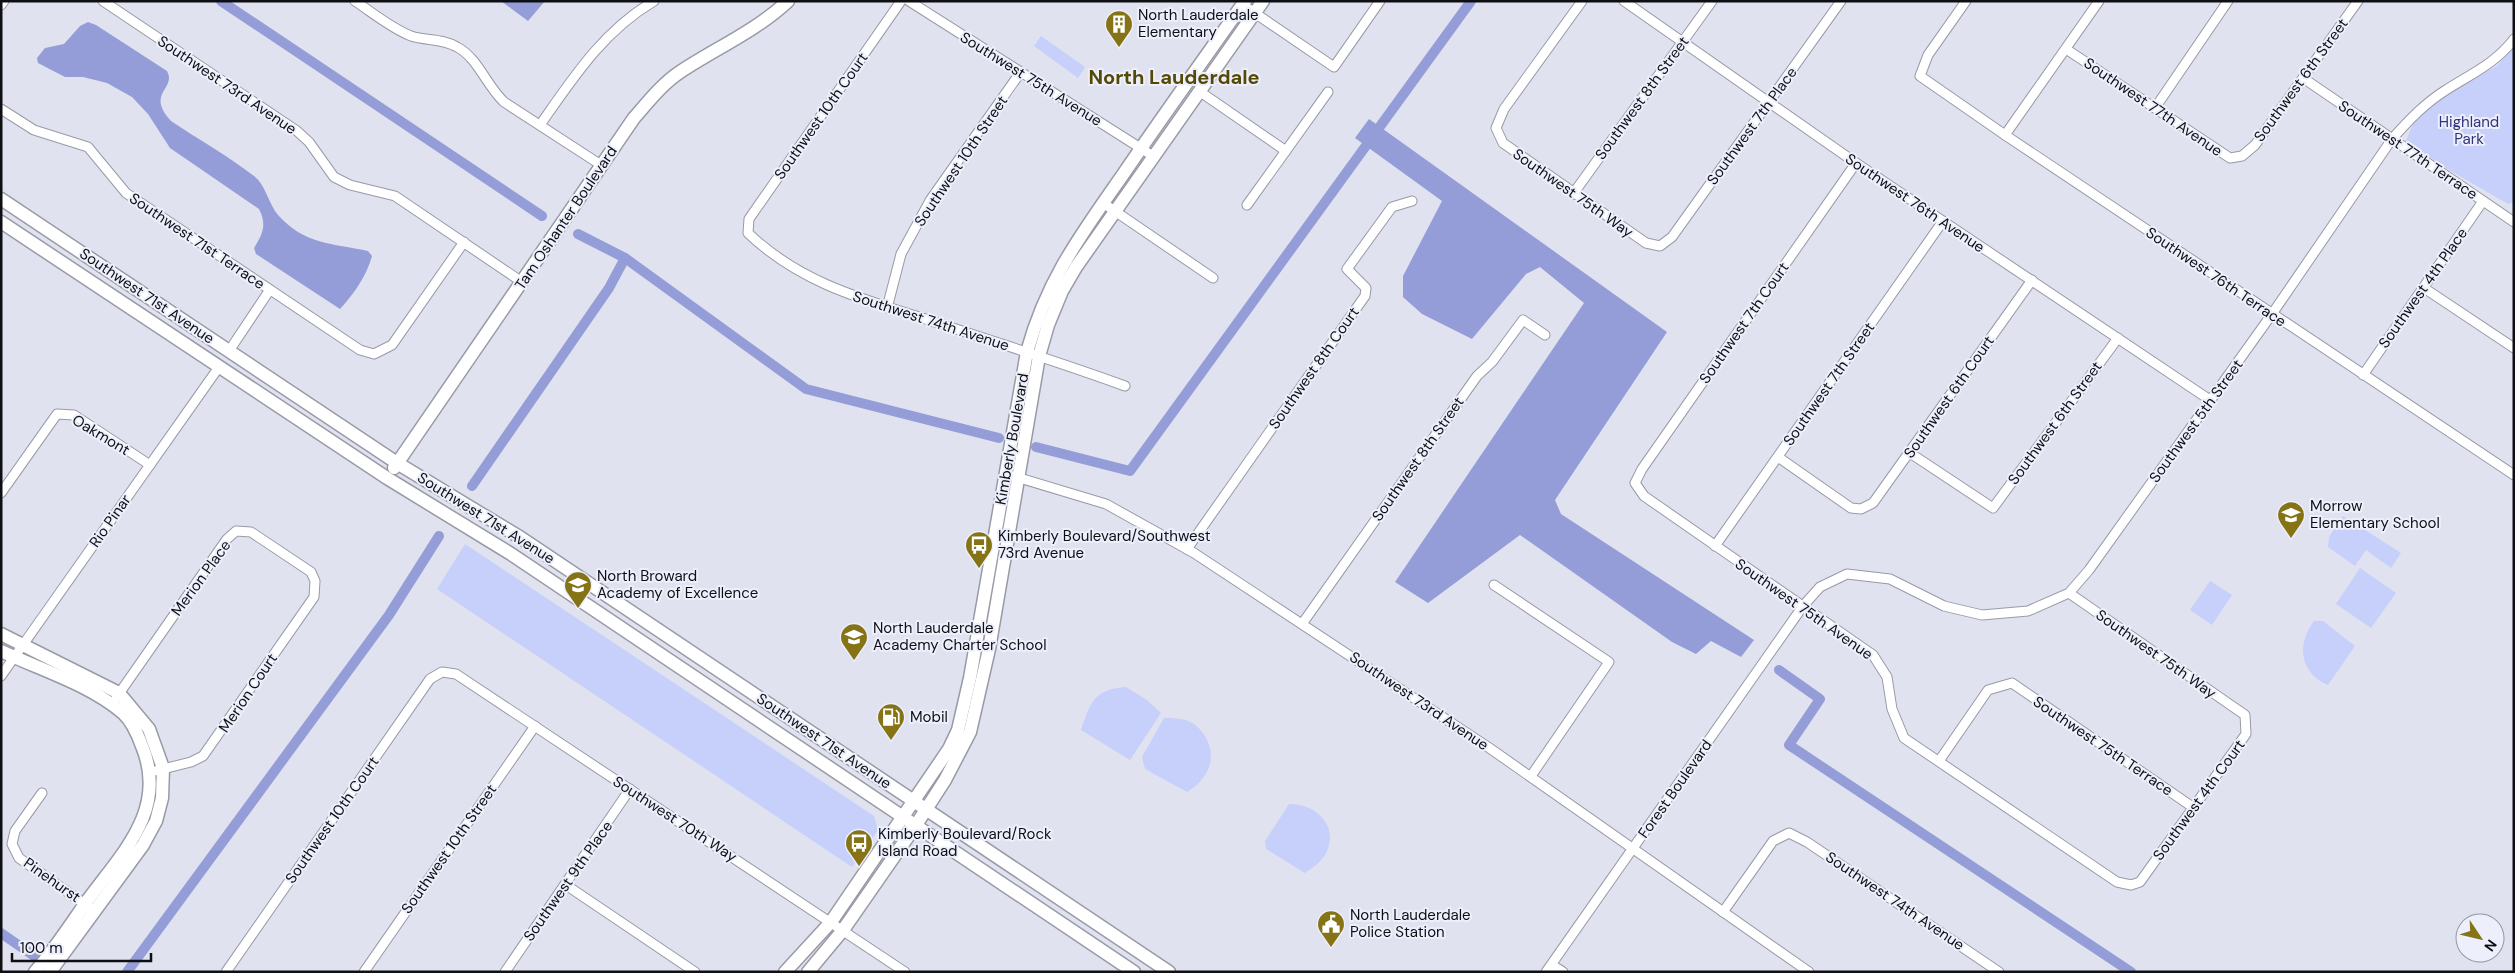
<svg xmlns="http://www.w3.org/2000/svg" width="2515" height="973" font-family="'DM Sans',sans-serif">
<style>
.green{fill:#c7cffb}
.water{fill:#949dd7}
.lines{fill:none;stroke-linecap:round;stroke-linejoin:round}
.canal{stroke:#949dd7;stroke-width:10}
.street-casing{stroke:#989aa6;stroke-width:11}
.secondary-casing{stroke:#989aa6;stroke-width:15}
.street{stroke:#fff;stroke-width:9}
.secondary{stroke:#fff;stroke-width:12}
.labels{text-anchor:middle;stroke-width:4;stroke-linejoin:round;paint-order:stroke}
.poi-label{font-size:15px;fill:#0e0f13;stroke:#edf0fc;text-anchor:start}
.street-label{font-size:15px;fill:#0e0f13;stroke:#edf0fc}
.park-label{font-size:15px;fill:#303378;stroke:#edf0fc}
.district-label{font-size:20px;font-weight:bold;fill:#554907;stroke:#edf0fc}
</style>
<rect width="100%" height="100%" fill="#e0e3ef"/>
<g class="green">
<polygon points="1041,36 1085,67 1078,78 1034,46"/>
<polygon points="2514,47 2514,202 2508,204 2444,167 2406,141 2412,126 2436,98 2497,66"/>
<polygon points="2343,516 2401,553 2391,568 2366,550 2355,566 2328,547 2329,537"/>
<polygon points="465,544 874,816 878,830 852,867 437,589"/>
<polygon points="2360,568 2396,593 2371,628 2336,604"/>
<polygon points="2210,581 2232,595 2212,625 2190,610"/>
<path d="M2314 621H2323L2355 646 2328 685C2300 674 2296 644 2314 621Z"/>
<path d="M1126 687 1147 700 1161 713 1130 760 1081 730C1090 703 1094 689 1126 687Z"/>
<path d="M1164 718C1172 718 1181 718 1188 721 1194 723 1199 728 1203 733 1219 756 1209 779 1187 792L1145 769 1142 757Z"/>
<path d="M1289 804C1316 803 1341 827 1325 855 1320 863 1312 868 1305 873L1266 849 1265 841Z"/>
</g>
<g class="water">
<polygon points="501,1 545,1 528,21"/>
<path d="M88 22 96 25 167 71C177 89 145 93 171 121 198 139 228 156 254 176 266 185 268 203 278 215 305 245 332 243 368 251L372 256C367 275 354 294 340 309L256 254 254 248C263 233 267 225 259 209L170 148 148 114 132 97 107 83 83 77H65L38 63 37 58 45 48 64 44 80 26Z"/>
<polygon points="1369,119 1667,332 1555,500 1561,514 1754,640 1741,657 1711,641 1696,654 1672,642 1520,535 1428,603 1395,582 1584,303 1540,267 1526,274 1472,339 1422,314 1403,297 1403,276 1442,201 1355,138"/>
</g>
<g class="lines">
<g class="canal">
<polyline points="221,1 542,216"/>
<polyline points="625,258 806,389 999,438"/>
<polyline points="1036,447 1130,471 1471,1"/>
<polyline points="472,486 609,288 625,258 578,234"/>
<polyline points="1779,670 1820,699 1789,745 2131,972"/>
<polyline points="1,933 37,958"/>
<polyline points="127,972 389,615 439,536"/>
</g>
<g class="street-casing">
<g id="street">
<polyline points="103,1 297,131 309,142 334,177 350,185 395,196 522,282"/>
<path d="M355 1C373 13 391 28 411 36 426 41 442 38 457 47 478 58 486 85 504 102L601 165"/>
<path d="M901 1 749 219 748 233C802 285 869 301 938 323 1000 344 1063 363 1125 386"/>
<polyline points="909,1 1153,156"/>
<polyline points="1582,1 1504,109 1496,128 1503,143 1646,243 1660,246 1672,237 1841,1"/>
<polyline points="1624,1 1856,163 2210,400"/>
<polyline points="1966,1 1928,55 1920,76 2005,135 2514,475"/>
<polyline points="1,5 4,1"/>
<polyline points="1243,5 1334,67 1380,1"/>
<polyline points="2066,49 2230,158 2242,156 2255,145 2358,1"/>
<polyline points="2303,78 2514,222"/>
<polyline points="1199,91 1286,151"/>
<polyline points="2155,108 2228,1"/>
<polyline points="1,109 34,130 88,147 126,193 360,350 374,354 392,345 464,242"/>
<path d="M540 125C573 78 603 31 654 1"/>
<polyline points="2005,135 2099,1"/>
<polyline points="1856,163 1642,469 1635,483 1644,496 1873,655 1887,677 1892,709 1904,738 2117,882 2131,885 2140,882 2246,734 2245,715 2069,593"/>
<polyline points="1573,194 1712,1"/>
<polyline points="1103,203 1213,278"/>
<polyline points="1247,205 1328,92"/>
<polyline points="2424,288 2514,348"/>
<polyline points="887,308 901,254 931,199 1020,73"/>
<polyline points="229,351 269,291"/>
<polyline points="2363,375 2483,201"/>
<polyline points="1910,453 1993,508 2118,338"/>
<polyline points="1778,457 1851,508 1861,509 1873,503 2032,280"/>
<polyline points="1013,476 1106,504 1194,553 1488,747 1809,972"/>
<polyline points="1,493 57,414 74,415 150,465"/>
<polyline points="1715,546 1943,221"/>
<polyline points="1187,549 1365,296 1366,288 1347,269 1392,207 1412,201"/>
<polyline points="1494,585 1609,662 1531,776"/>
<polyline points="1302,624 1477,376 1492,362 1523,320 1545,335"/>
<polyline points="1,676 219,367"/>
<polyline points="116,698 227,539 236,531 251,532 311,572 315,581 314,597 203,756 191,762 151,772"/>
<polyline points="1939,761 1988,690 2012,683 2194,808"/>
<polyline points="42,793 15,831 12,844 19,858 89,907"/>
<polyline points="566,885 695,972"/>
<polyline points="1723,912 1773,841 1789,833 1807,842 1999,972"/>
<polyline points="1552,965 1563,972"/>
<polyline points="226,972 430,679 442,672 456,674 905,972"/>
<polyline points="364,972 535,726"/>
<polyline points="505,972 630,789"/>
<path d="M1546 972 1803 606 1820 587 1847 574 1890 579 1944 606 1982 615 2028 611 2069 593 2089 570 2272 314 2392 139C2409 120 2425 103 2446 90 2471 74 2496 63 2514 39"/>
</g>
</g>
<g class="secondary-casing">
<g id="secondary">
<polyline points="1,199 397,463 521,538 1169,972"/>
<polyline points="1,222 387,478 511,554 1134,972"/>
<path d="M394 468 634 118C648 102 662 84 680 72 716 48 756 31 788 1"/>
<polyline points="1,634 119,693 149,729 163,768 162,798 156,821 143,845 50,972"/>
<path d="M1 651C41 670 89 684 123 713 132 721 138 735 142 746 169 811 120 855 85 904 69 927 54 950 35 972"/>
<path d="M785 972 831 922 949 749 958 730 970 678 1027 352C1047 280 1080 236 1122 176 1162 117 1204 59 1245 1"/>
<polyline points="808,972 843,930 916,825 945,780 970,732 989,649 1039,356 1048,325 1062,291 1076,267 1263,1"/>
</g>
</g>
<use href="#street" class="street"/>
<use href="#secondary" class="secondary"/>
</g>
<defs>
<g id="building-pin" transform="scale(1.4375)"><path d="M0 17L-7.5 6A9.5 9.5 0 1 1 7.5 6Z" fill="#857315" stroke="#edf0fc"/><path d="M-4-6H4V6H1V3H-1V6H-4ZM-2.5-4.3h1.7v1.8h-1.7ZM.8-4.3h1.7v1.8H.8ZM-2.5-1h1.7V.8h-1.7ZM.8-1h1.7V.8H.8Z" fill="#fff"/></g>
<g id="school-pin" transform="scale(1.4375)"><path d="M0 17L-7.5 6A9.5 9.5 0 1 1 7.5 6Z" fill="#857315" stroke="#edf0fc"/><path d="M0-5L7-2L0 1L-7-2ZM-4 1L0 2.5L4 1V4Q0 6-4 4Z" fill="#fff"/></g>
<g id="bus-pin" transform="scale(1.4375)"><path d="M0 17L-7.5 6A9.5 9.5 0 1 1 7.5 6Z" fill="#857315" stroke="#edf0fc"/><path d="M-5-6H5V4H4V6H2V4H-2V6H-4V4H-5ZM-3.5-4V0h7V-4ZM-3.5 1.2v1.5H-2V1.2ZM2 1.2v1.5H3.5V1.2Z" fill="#fff"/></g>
<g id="fuel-pin" transform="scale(1.4375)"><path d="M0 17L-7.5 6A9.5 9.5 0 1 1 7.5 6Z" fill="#857315" stroke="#edf0fc"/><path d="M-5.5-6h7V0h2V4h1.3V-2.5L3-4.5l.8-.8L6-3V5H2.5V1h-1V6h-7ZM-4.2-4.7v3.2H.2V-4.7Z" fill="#fff"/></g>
<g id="civic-pin" transform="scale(1.4375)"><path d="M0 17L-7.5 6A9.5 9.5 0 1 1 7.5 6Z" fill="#857315" stroke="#edf0fc"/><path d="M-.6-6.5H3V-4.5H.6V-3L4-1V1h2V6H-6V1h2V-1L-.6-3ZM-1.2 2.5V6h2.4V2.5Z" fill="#fff"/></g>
</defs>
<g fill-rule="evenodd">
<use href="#building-pin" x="1119" y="24"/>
<use href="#school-pin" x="2291" y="515"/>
<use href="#bus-pin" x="979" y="545"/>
<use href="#school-pin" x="578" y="585"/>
<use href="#school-pin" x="854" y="637"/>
<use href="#fuel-pin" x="891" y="717"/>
<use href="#bus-pin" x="859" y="843"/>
<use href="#civic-pin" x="1331" y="924"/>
</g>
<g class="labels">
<g class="poi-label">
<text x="1138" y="20">North Lauderdale<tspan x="1138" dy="17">Elementary</tspan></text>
<text x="2310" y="511">Morrow<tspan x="2310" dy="17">Elementary School</tspan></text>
<text x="998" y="541">Kimberly Boulevard/Southwest<tspan x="998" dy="17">73rd Avenue</tspan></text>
<text x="597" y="581">North Broward<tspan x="597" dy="17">Academy of Excellence</tspan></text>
<text x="873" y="633">North Lauderdale<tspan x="873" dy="17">Academy Charter School</tspan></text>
<text x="910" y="722">Mobil</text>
<text x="878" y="839">Kimberly Boulevard/Rock<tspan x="878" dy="17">Island Road</tspan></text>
<text x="1350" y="920">North Lauderdale<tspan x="1350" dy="17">Police Station</tspan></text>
</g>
<g class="street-label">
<text transform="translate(1031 79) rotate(32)" y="5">Southwest 75th Avenue</text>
<text transform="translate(2301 80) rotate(-54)" y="5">Southwest 6th Street</text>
<text transform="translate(227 85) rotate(34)" y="5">Southwest 73rd Avenue</text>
<text transform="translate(1642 98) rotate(-54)" y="5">Southwest 8th Street</text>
<text transform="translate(2153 107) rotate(34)" y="5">Southwest 77th Avenue</text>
<text transform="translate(821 116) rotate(-55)" y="5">Southwest 10th Court</text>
<text transform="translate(1752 126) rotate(-54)" y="5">Southwest 7th Place</text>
<text transform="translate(2408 150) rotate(34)" y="5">Southwest 77th Terrace</text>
<text transform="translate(961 161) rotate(-56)" y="5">Southwest 10th Street</text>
<text transform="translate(1573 193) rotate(35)" y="5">Southwest 75th Way</text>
<text transform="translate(1915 203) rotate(34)" y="5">Southwest 76th Avenue</text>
<text transform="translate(566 218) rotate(-56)" y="5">Tam Oshanter Boulevard</text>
<text transform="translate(197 241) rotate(34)" y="5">Southwest 71st Terrace</text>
<text transform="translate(2216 277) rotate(34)" y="5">Southwest 76th Terrace</text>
<text transform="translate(2423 288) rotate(-55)" y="5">Southwest 4th Place</text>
<text transform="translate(147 296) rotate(34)" y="5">Southwest 71st Avenue</text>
<text transform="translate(931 321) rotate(18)" y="5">Southwest 74th Avenue</text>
<text transform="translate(1744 323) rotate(-55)" y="5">Southwest 7th Court</text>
<text transform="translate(1314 368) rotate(-55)" y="5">Southwest 8th Court</text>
<text transform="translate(1829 384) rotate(-55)" y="5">Southwest 7th Street</text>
<text transform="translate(1949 397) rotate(-55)" y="5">Southwest 6th Court</text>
<text transform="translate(2196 421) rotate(-54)" y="5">Southwest 5th Street</text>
<text transform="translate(2055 423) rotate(-54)" y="5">Southwest 6th Street</text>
<text transform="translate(101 435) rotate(31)" y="5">Oakmont</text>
<text transform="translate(1012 439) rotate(-80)" y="5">Kimberly Boulevard</text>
<text transform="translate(1418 459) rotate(-55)" y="5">Southwest 8th Street</text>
<text transform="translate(486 518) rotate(32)" y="5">Southwest 71st Avenue</text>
<text transform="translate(110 521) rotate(-55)" y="5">Rio Pinar</text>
<text transform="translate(201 578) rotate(-54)" y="5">Merion Place</text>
<text transform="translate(1804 609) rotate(35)" y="5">Southwest 75th Avenue</text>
<text transform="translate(2156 654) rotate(35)" y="5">Southwest 75th Way</text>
<text transform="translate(248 693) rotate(-56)" y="5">Merion Court</text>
<text transform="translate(1419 701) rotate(34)" y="5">Southwest 73rd Avenue</text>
<text transform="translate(824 741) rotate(34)" y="5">Southwest 71st Avenue</text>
<text transform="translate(2103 746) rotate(34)" y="5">Southwest 75th Terrace</text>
<text transform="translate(1675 789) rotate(-55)" y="5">Forest Boulevard</text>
<text transform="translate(2199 800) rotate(-54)" y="5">Southwest 4th Court</text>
<text transform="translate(675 819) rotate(33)" y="5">Southwest 70th Way</text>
<text transform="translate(332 820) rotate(-55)" y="5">Southwest 10th Court</text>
<text transform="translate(449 849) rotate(-55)" y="5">Southwest 10th Street</text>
<text transform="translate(52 880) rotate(35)" y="5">Pinehurst</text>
<text transform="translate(568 881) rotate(-55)" y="5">Southwest 9th Place</text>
<text transform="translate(1895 901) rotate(34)" y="5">Southwest 74th Avenue</text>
</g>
<g class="park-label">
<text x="2469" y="127">Highland<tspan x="2469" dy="17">Park</tspan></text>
</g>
<g class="district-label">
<text x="1174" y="84">North Lauderdale</text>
</g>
</g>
<rect width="2515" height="973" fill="none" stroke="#0e0f13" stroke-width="5"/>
<g transform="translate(2480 938) rotate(125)"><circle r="24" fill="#edf0fc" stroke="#94969f"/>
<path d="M0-4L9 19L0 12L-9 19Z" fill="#857315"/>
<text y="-8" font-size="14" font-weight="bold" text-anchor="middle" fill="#0e0f13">N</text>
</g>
<path d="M12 953v8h139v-8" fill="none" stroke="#0e0f13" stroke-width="2.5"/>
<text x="20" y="953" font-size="15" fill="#0e0f13" stroke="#edf0fc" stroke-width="4" paint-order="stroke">100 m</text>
</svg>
